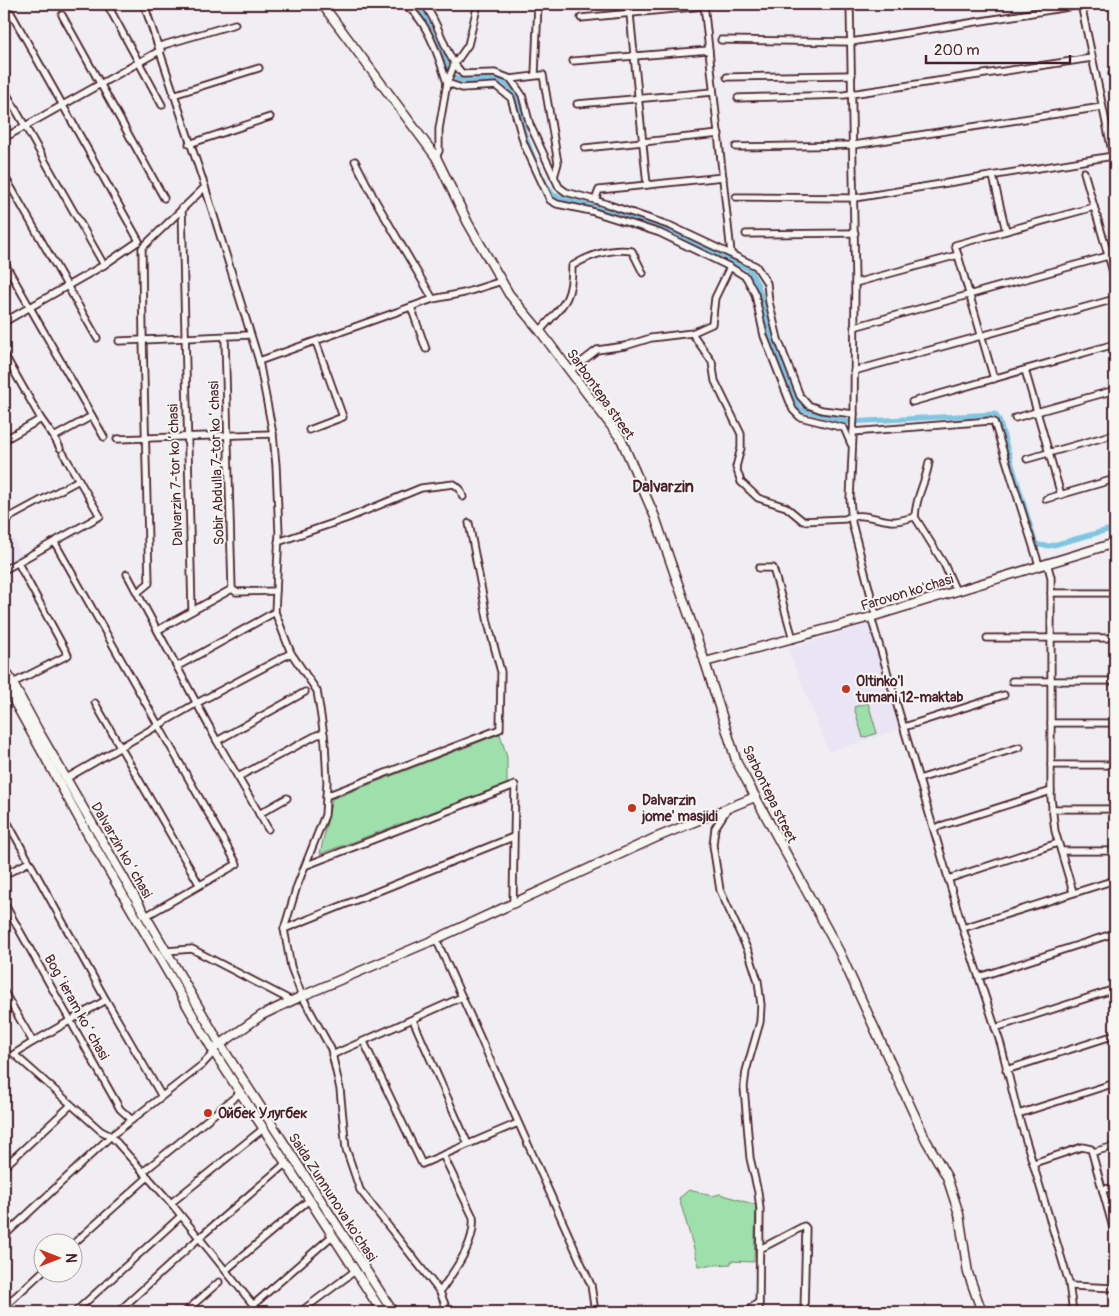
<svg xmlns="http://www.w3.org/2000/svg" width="1119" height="1316" font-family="Pangolin,sans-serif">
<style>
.built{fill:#e9e5f4}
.green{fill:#9de0ab;stroke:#74806b}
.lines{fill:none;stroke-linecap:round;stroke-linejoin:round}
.canal{stroke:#80c6e1;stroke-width:5}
.street-casing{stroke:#4a1f2b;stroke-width:9}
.secondary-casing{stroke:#4a1f2b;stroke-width:11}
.street{stroke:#f6f6f2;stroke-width:5.5}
.secondary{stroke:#f6f6f2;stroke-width:8}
.poi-dot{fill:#c8321e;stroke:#f6f6f2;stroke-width:2}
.labels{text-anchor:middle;stroke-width:4;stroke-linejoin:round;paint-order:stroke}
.street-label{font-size:14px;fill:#4a1f2b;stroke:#f6f6f2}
.poi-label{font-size:14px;font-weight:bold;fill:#4a1f2b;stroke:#f6f6f2;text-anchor:start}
.quarter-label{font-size:16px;font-weight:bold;fill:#4a1f2b;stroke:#f6f6f2}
</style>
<rect width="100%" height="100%" fill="#f0eef3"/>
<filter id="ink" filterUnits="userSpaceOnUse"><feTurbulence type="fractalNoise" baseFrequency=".02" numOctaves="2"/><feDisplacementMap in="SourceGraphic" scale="10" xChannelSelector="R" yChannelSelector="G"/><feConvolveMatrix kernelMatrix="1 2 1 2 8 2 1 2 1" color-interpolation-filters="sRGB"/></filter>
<g filter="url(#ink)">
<g class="built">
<polygon points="4,522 23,556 4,566"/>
<polygon points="869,624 900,729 829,752 788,649"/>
</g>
<g class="green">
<polygon points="868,703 877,733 863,738 854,707"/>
<polygon points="500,734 507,757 507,784 320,854 332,799"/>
<polygon points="689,1190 712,1196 720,1194 756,1205 754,1262 731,1261 731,1264 699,1266 679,1198"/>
</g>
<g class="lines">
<path class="canal" d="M414 4 424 16 452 76C469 88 492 72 507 85 519 95 520 118 524 132 531 152 540 178 553 195L658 227 749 269 758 285 775 350 800 409 849 422 995 414 999 420 1035 542 1038 545 1050 546 1115 528"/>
<g class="street-casing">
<g id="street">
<polyline points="107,4 162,105"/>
<polyline points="144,4 205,187 259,361 273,434 276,465 279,533 275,612 291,653 317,691 325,742 327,782 325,815 297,886 284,929 291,967 302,996 331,1049 340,1089 346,1149 360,1190 440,1292 448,1312"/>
<path d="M401 4C425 12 440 60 447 83L462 88 496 86 511 98 524 144 550 200 557 204 591 211 660 233 730 267"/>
<path d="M424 4C441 25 444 55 463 74L495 73 511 79 543 75 558 163 554 177"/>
<polyline points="629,4 647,185 723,177"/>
<polyline points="704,4 731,253"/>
<polyline points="850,4 855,283 854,414 850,499 852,523 876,615"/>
<polyline points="62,15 164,198"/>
<polyline points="581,18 704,6"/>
<polyline points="721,40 851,42 1081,5"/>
<polyline points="160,46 235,24"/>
<polyline points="573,61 709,50"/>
<polyline points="535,74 538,4"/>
<polyline points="1112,74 1115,74"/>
<polyline points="727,77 852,75"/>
<polyline points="511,79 522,95 530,125 559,187 566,192 595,200"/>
<polyline points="4,89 104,265"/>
<polyline points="173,95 259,68"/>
<polyline points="738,98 844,95 1092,58"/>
<polyline points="577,104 713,92"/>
<polyline points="4,138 161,50"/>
<polyline points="189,144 270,117"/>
<polyline points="736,147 854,145 1102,107"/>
<polyline points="585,148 719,134"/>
<polyline points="436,157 439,151 439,129 447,83 454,65 468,45 478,4"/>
<polyline points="355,161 375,200 433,299"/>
<polyline points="1084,172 1115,279"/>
<polyline points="4,175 97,338"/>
<polyline points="993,176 1006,231"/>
<polyline points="647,185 599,190 595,200 671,226 756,266 767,283 769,302 778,339 800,396 808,405 822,410 854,414"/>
<polyline points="205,187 142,248 143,340 250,335"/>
<polyline points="736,197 855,198 1113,156 1081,4"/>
<polyline points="182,208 192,611"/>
<polyline points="746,234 855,233"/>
<polyline points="4,262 92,416 54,437 41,419 4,354"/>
<polyline points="855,283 958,255"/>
<polyline points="411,307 426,349"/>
<polyline points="4,322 104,265 139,241 11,13"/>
<polyline points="854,327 1115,254"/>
<path d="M540 331C562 305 572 303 572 266 590 255 611 248 632 251L643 273"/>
<path d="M692 333 712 362 715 381 741 434V448L736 467 741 482 758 498 786 507 803 521 845 519C860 511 876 520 891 521 899 522 908 518 915 517L944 564 956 591"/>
<polyline points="225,337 232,589"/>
<polyline points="119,341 143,340 149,583 138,592"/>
<polyline points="259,361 433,299 464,293 502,281"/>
<polyline points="1025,370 1061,495"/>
<polyline points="570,371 597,350 625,346 651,338 692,333 712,324 715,298 730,267 746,277 755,294 764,336 793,410 800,417 844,428 851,444"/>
<polyline points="854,371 1115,299"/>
<polyline points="994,379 955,245 1094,207"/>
<polyline points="912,402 1115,344"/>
<polyline points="92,416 104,437"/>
<polyline points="1015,418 1115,390"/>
<polyline points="309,430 343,417 316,342"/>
<polyline points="853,432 990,421 994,422 1039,565"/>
<polyline points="54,437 60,448"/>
<polyline points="117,439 273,434"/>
<polyline points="4,440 41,419"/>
<polyline points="1027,459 1115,434"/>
<polyline points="1046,499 1115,479"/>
<polyline points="10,517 79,480"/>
<path d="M915 517C916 494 926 483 929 462"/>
<polyline points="278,542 348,518 421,488 454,484 460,489 463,497"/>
<polyline points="55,543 237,864 146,916"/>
<polyline points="1047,563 1051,577 1051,798 1055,831 1073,892"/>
<polyline points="759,568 773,568 793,639"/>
<polyline points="4,570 100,516 63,453"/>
<polyline points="127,574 217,741 268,829"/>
<polyline points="1051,593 1115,593"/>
<polyline points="871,617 964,932 1001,1045 1018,1114 1069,1283 1073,1312"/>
<polyline points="158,630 232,589 236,592 276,591"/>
<polyline points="987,638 1115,638"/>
<polyline points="178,666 275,612"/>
<polyline points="1012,681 1115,681"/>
<polyline points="13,683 68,655 18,563"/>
<polyline points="95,703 199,884"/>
<polyline points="1051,723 1110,723"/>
<polyline points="904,727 1004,695"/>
<polyline points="217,741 305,692"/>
<polyline points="1051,765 1115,765"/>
<polyline points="238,777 317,735 324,734"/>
<polyline points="67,778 197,703 291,653"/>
<polyline points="919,779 1020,747"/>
<polyline points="326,796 500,729 501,672 488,623 469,523"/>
<polyline points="728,808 715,828 713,845 720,890 749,953 758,981 761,1005 760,1022 746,1071 744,1087 750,1158 758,1192 760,1209 759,1312"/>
<polyline points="1052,809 1115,809"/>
<polyline points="259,814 287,798"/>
<polyline points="4,816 106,1000 33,1042"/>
<polyline points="934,828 1051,791"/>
<polyline points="1061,851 1115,851"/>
<polyline points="307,865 515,785 513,902"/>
<polyline points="4,875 29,862"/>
<polyline points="948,879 1058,843"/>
<polyline points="4,903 120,1109 132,1120"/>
<polyline points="963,928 1115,880"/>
<polyline points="284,929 513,837"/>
<polyline points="436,939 591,1285 595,1312"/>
<polyline points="166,951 192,949 292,1001"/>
<polyline points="979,977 1115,933"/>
<polyline points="4,992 33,1042 14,1054 101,1131 111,1136 171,1203 259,1312"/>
<polyline points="106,1000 161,1095"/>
<polyline points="413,1020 468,1144"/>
<polyline points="995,1028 1115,989"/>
<polyline points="364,1042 422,1164 518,1123"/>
<polyline points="332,1055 462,997"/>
<polyline points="1006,1070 1115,1035"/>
<polyline points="1018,1114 1115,1083"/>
<polyline points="1093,1152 1115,1146"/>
<polyline points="1034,1163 1082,1147 1091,1149 1115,1235"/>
<polyline points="4,1167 71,1105"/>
<polyline points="143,1172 240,1093"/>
<polyline points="1103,1189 1115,1188"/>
<polyline points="171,1203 263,1129"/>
<polyline points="4,1236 111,1136 202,1065 214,1052"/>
<polyline points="72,1245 148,1177"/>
<polyline points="760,1249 804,1226 806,1228 804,1312"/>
<polyline points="226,1270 309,1200"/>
<polyline points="1070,1286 1115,1288"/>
<path d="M440 1292C454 1270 476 1244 473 1217L443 1155"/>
<polyline points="253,1305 332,1236"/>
<polyline points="4,1307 42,1272"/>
<polyline points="75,1312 181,1216"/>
<polyline points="118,1312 199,1238 285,1164"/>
<polyline points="185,1312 219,1282"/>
<polyline points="300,1312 355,1271"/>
<polyline points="746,1312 759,1302"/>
<polyline points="1001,1312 1004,1312"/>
</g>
</g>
<g class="secondary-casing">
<g id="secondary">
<polyline points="322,4 436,157 468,223 509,294 540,331 621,439 655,517 705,662 737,763 839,951 926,1140 947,1177 959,1214 968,1273 982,1312"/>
<polyline points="705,662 871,617 1115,543"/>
<polyline points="4,667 38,730 220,1044 393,1312"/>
<polyline points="4,683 86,831 214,1052 382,1312"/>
<polyline points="218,1046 262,1015 302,996 436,939 655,838 755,797"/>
</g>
</g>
<use href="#street" class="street"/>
<use href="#secondary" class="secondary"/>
</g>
</g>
<g class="poi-dot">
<circle cx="846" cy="689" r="5"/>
<circle cx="632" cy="808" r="5"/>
<circle cx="208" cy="1113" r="5"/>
</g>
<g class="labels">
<g class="street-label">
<text transform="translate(601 394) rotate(55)" y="5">Sarbontepa street</text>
<text transform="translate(216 463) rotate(-92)" y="5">Sobir Abdulla 7-tor koʻchasi</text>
<text transform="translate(175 475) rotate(-92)" y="5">Dalvarzin 7-tor koʻchasi</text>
<text transform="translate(907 592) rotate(-17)" y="5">Farovon ko'chasi</text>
<text transform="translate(770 794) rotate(64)" y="5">Sarbontepa street</text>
<text transform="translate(122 850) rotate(60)" y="5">Dalvarzin koʻchasi</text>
<text transform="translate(77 1007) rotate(61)" y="5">Bogʻieram koʻchasi</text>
<text transform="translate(333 1197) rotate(57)" y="5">Saida Zunnunova ko'chasi</text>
</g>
<g class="poi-label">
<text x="856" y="686">Oltinko'l<tspan x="856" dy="16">tumani 12-maktab</tspan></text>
<text x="642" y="805">Dalvarzin<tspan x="642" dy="16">jome' masjidi</tspan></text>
<text x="218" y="1118">Ойбек Улугбек</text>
</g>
<g class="quarter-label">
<text x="663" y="492">Dalvarzin</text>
</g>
</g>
<rect width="1119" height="1316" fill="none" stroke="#f6f6f2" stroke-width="20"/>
<rect x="10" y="10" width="1099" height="1296" fill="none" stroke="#4a1f2b" stroke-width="2" filter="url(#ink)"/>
<g transform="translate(58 1258) rotate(90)"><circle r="24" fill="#f6f6f2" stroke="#b1a0a2"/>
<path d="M0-4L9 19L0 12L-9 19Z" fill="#c8321e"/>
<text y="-8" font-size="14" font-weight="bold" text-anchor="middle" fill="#4a1f2b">N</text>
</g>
<path d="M926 55v8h144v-8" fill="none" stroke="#4a1f2b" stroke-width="2.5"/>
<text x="934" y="55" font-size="15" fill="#4a1f2b" stroke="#f6f6f2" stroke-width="4" paint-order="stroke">200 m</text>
</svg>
